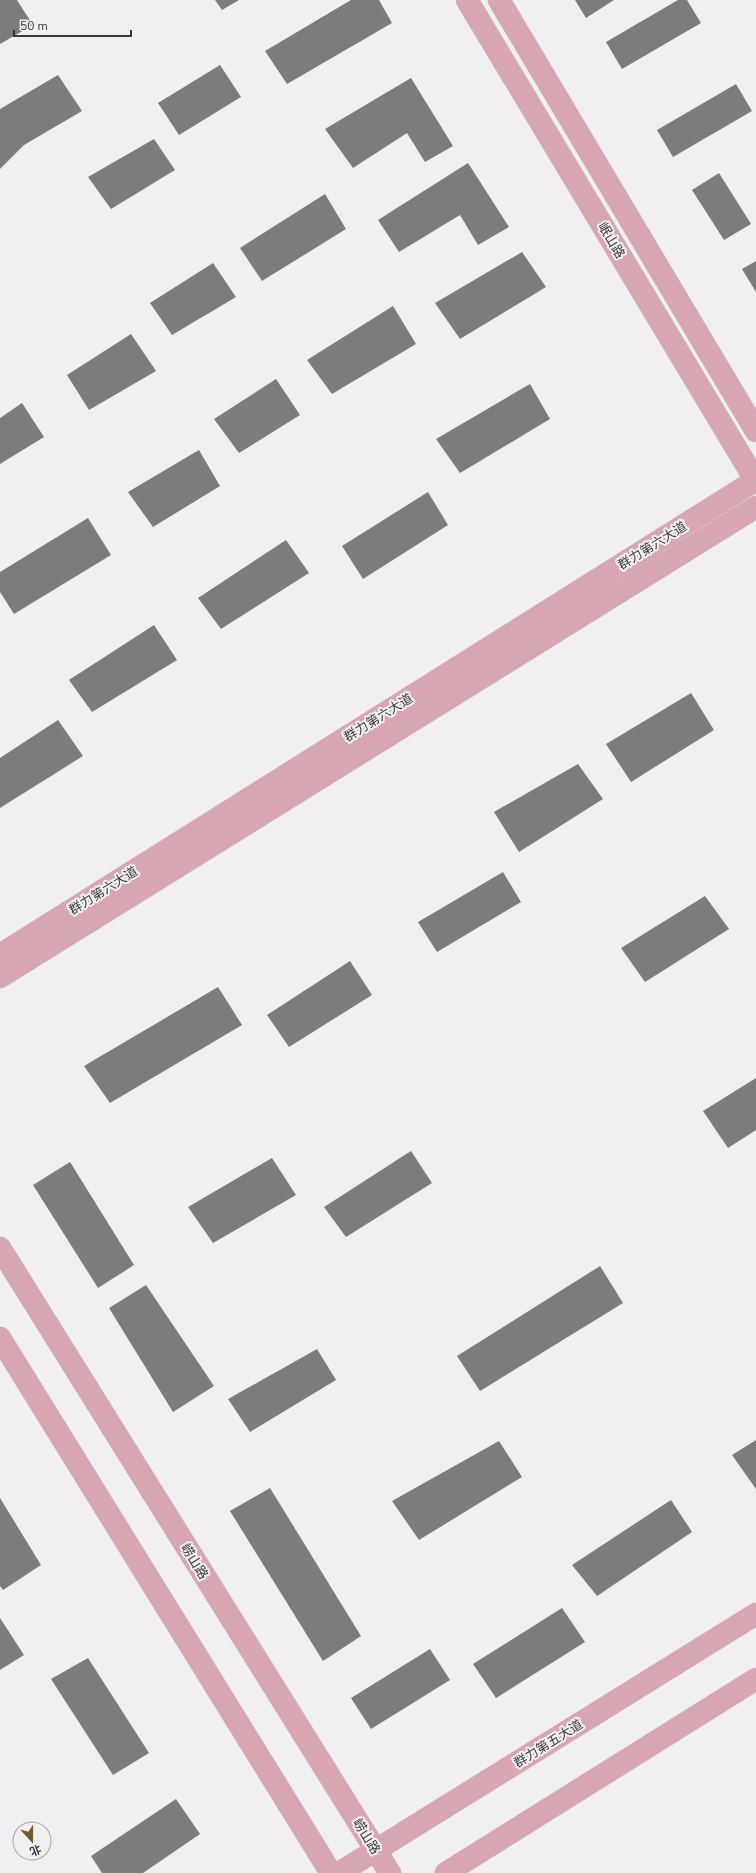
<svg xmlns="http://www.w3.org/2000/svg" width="756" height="1873" font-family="'Nunito Sans','Noto Sans SC',sans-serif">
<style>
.building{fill:#7e7b7f}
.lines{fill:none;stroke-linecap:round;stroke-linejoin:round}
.major-casing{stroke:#cbcbcc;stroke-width:23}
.major{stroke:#d7a6b0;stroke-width:22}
.labels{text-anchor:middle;stroke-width:4;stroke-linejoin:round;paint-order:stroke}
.street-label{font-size:13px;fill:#383739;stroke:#f2eff3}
</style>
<rect width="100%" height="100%" fill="#f2eff3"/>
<g class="building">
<polygon points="0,0 17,0 33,25 0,44"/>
<polygon points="215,0 239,0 222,10"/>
<polygon points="351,0 379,0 392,23 287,84 265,51"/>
<polygon points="575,0 614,0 586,18"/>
<polygon points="678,0 687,0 701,23 622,69 606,42"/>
<polygon points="220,65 241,97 179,135 158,103"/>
<polygon points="58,75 82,111 24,145 0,169 0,109"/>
<polygon points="411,78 453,146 425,162 407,133 353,168 325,129"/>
<polygon points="736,84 752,111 673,157 657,130"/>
<polygon points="154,139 175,170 111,209 88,177"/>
<polygon points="468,163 509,227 478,245 460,215 399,252 378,220"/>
<polygon points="719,173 751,224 724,240 692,190"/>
<polygon points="325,194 346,229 262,281 240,248"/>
<polygon points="522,252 546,287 460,339 435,303"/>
<polygon points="756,261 756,292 742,269"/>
<polygon points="213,263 236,297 172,335 150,303"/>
<polygon points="393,306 416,344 332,394 307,360"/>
<polygon points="131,334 156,371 89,410 67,375"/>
<polygon points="276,379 300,415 239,453 214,419"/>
<polygon points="530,384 550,419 460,473 436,439"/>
<polygon points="22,403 44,437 0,464 0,418"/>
<polygon points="199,450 220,486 153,527 128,492"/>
<polygon points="428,492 448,525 363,579 342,546"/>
<polygon points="88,518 111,555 14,614 0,592 0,572"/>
<polygon points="286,540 309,573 221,629 198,598"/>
<polygon points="154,625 177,660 92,712 69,680"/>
<polygon points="691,693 714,730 631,782 606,744"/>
<polygon points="58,720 83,756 0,808 0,758"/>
<polygon points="578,764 603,799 519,852 494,812"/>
<polygon points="503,872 521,902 437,952 418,922"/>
<polygon points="705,896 729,929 645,982 621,948"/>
<polygon points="350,961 372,995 289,1047 267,1015"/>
<polygon points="218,987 242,1025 110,1103 84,1066"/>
<polygon points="756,1078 756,1130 728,1148 703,1111"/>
<polygon points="411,1151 432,1183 346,1237 324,1207"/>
<polygon points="272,1158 296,1195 213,1243 188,1207"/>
<polygon points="70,1162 134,1265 98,1288 33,1185"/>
<polygon points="600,1266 623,1303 480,1391 457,1356"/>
<polygon points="146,1285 214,1386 173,1412 109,1308"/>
<polygon points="317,1349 336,1380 250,1432 228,1399"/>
<polygon points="756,1440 756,1489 732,1455"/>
<polygon points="499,1441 522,1477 419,1540 392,1501"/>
<polygon points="270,1488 361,1636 323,1661 230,1511"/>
<polygon points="0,1498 41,1565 3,1590 0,1586"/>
<polygon points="671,1500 692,1532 597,1596 572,1565"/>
<polygon points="562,1608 585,1642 496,1698 473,1664"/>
<polygon points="0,1618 24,1655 0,1670"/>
<polygon points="430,1649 450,1680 371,1729 351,1698"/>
<polygon points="88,1658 149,1753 113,1775 51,1679"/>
<polygon points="176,1799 200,1834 143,1873 102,1873 91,1856"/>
</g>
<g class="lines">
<g class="major-casing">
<g id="major">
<polyline points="467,0 756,481"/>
<polyline points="499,0 756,431"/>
<polyline points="0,955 756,480"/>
<polyline points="0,977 756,507"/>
<polyline points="0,1248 390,1873"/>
<polyline points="0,1338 331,1873"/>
<polyline points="339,1873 756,1614"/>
<polyline points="446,1873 756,1679"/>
</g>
</g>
<use href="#major" class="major"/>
</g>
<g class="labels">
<g class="street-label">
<text transform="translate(612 240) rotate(59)" y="5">岷山路</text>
<text transform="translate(652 545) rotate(-32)" y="5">群力第六大道</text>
<text transform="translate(378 717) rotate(-32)" y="5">群力第六大道</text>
<text transform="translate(103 890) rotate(-32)" y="5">群力第六大道</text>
<text transform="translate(195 1561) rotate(58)" y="5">崂山路</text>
<text transform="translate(548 1743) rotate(-32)" y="5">群力第五大道</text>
<text transform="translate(367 1836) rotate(58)" y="5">崂山路</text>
</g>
</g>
<g transform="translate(32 1841) rotate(159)"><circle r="19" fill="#f2eff3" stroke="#a8a5a9"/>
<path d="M0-3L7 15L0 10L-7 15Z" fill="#74592b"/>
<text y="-6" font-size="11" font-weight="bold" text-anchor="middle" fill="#383739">北</text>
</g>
<path d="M14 30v6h117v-6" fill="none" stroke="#383739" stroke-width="2"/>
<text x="20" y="30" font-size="12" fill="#383739" stroke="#f2eff3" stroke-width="3" paint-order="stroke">50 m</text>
</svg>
